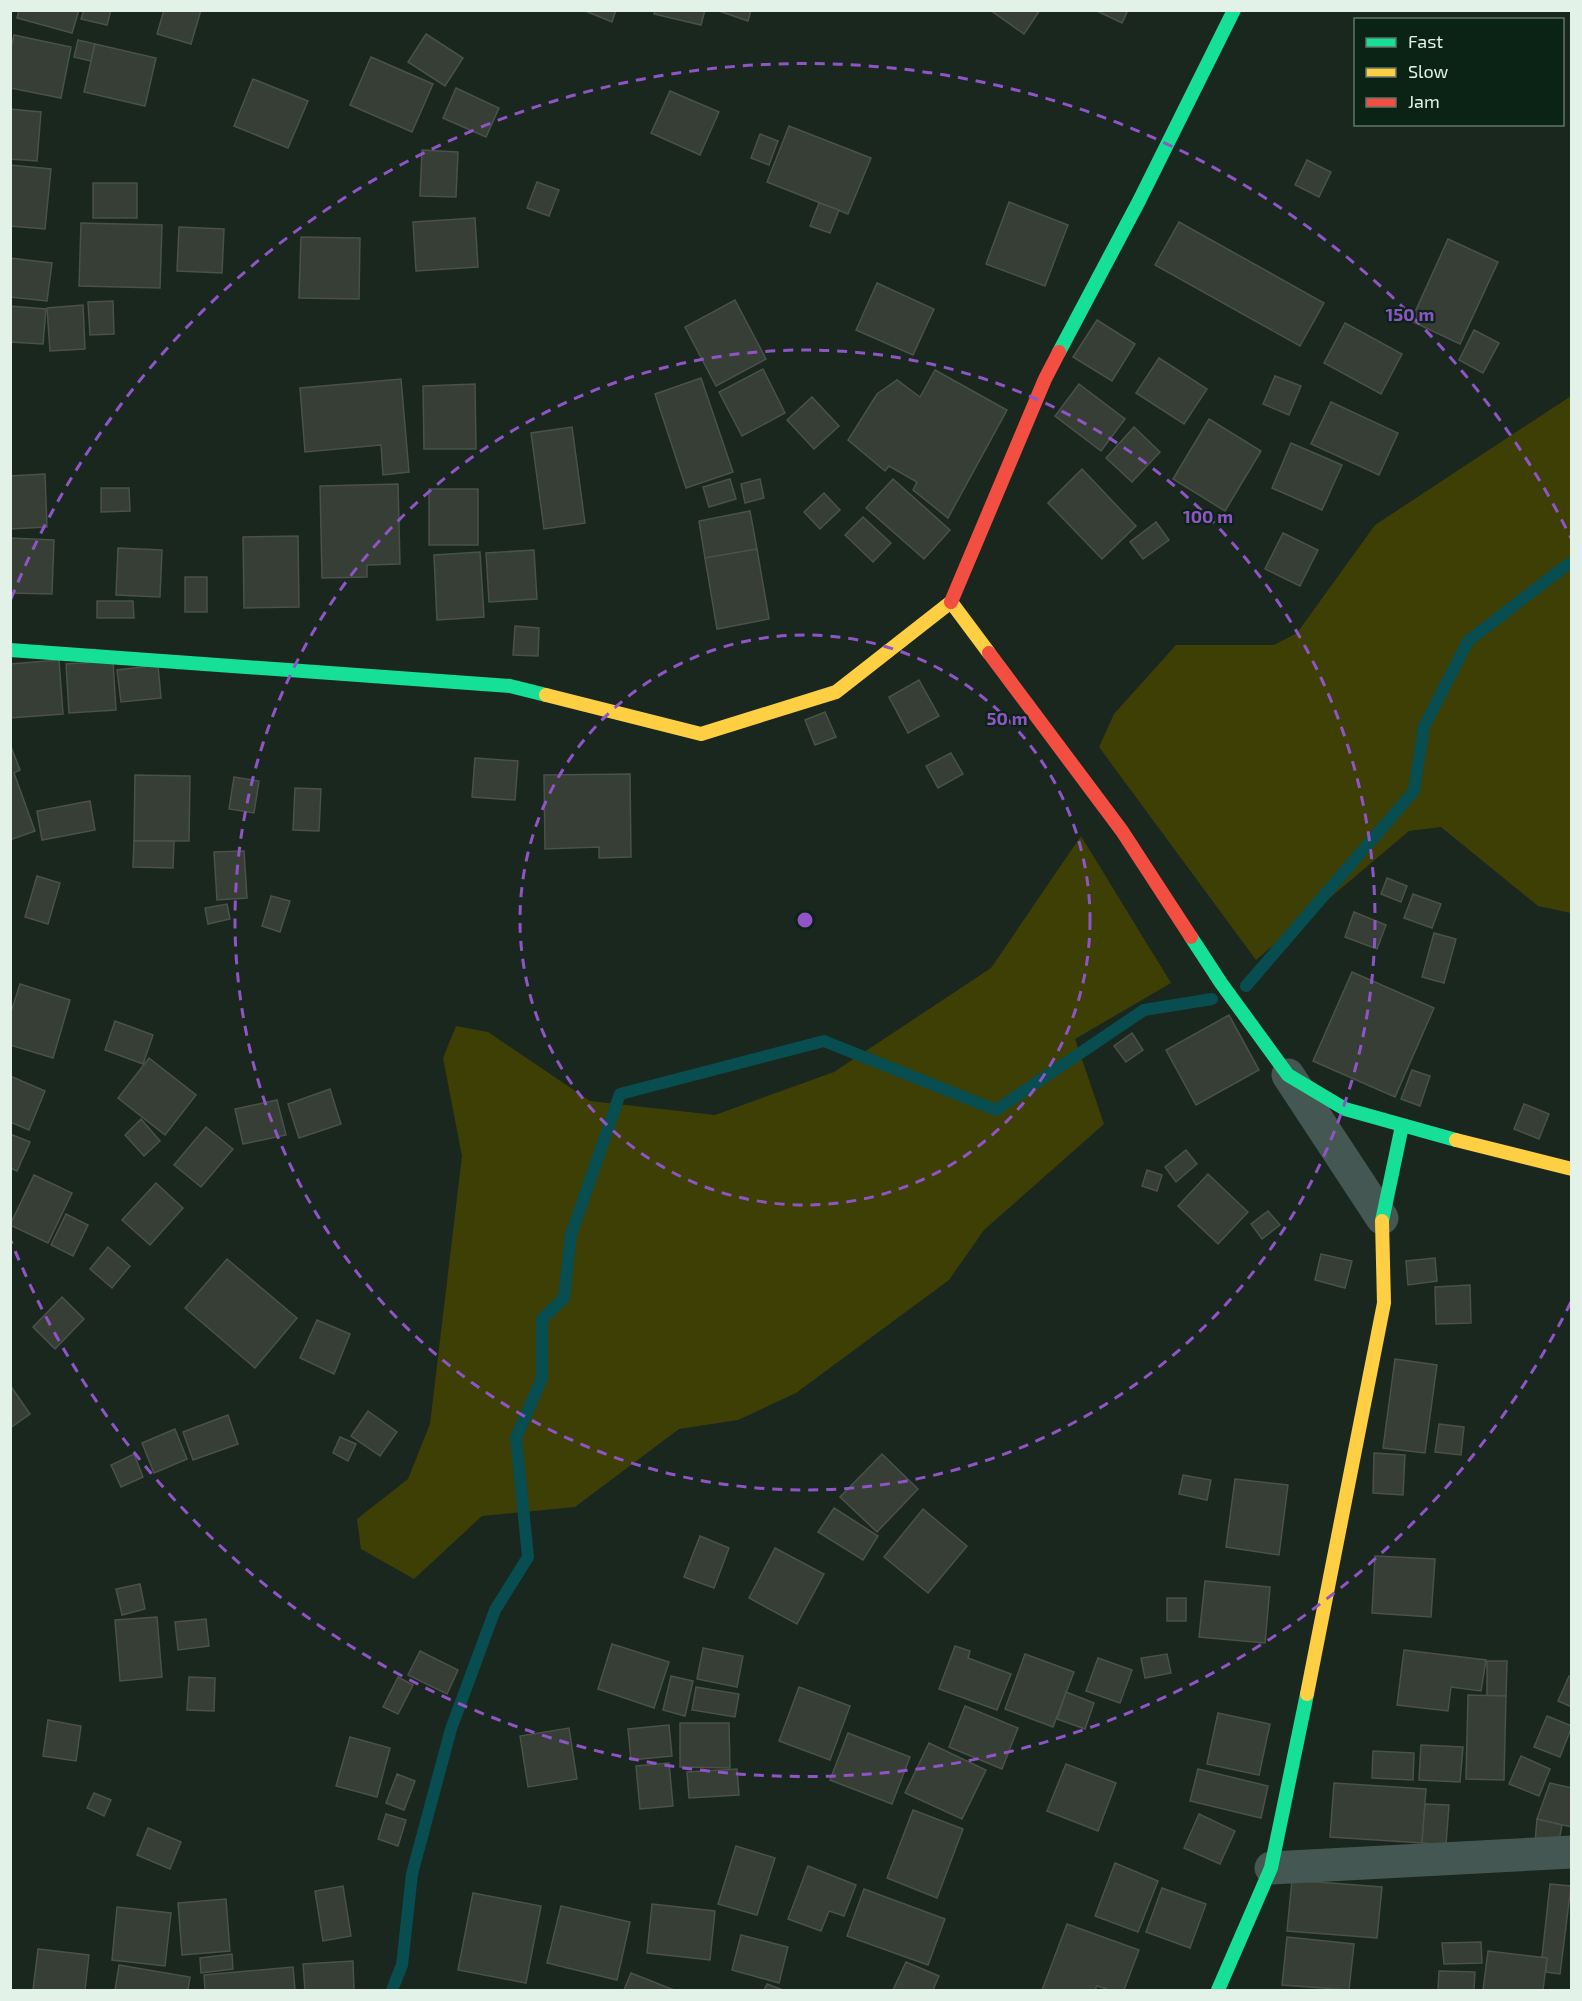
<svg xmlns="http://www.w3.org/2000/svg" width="1582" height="2001" font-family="'Exo 2',sans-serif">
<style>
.green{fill:#3d3f05}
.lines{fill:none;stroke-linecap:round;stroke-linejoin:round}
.stream{stroke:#084d50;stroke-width:12}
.building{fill:#363e36;stroke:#495149;stroke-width:1.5}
.street{stroke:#445752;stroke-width:33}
.fast{stroke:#16e098;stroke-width:14}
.slow{stroke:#ffcf43;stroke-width:14}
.jam{stroke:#f24e42;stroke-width:14}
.ring{fill:none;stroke:#9054c7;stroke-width:3;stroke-dasharray:10 8}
.centre{fill:#9054c7;stroke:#0a2314;stroke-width:3}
.ring-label{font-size:18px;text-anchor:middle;font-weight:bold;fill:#9054c7;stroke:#0a2314;stroke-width:4.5;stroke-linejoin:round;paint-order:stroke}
</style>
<rect width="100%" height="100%" fill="#1a271f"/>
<g class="green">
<polygon points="1571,396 1571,913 1538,906 1441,827 1409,831 1256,960 1099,747 1114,714 1176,645 1274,645 1297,633 1375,525"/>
<polygon points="1081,836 1171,983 1075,1039 1104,1124 984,1230 949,1280 796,1393 738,1420 679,1429 575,1507 482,1516 414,1579 361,1549 357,1519 408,1479 430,1424 462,1156 443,1058 456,1026 488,1032 590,1101 715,1115 834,1072 991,968"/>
</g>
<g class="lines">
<g class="stream">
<polyline points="1246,986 1414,791 1424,727 1468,641 1567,565 1572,563"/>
<polyline points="392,1990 402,1965 412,1874 451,1729 495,1610 528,1557 516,1438 542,1378 542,1319 564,1298 571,1235 620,1094 824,1041 996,1110 1144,1010 1212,999"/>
</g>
</g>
<g class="building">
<polygon points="19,10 79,10 72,33 17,18"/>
<polygon points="84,10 111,10 107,25 81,19"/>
<polygon points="164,10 201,10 191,44 157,34"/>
<polygon points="583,10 616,10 612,22"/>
<polygon points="655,10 705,10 701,25 654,14"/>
<polygon points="716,10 751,10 748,21"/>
<polygon points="990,10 1040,10 1024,34"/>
<polygon points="1095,10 1128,10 1122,23"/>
<polygon points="426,34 463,58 445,86 408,62"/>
<polygon points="14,35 71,47 61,98 10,88 10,53"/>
<polygon points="78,40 95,44 91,61 74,57"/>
<polygon points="95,44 156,58 145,106 84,92"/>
<polygon points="371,57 433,84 412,132 350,105"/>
<polygon points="253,79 308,101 288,148 234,126"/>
<polygon points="456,88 499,108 486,137 443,118"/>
<polygon points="670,91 719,112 700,155 651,133"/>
<polygon points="10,109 41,112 37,161 10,159"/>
<polygon points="789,126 871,158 848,214 767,182"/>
<polygon points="760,134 778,141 769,165 751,158"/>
<polygon points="422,150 458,152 456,197 420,196"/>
<polygon points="1307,160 1331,172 1319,197 1295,185"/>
<polygon points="10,165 51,169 45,229 10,226"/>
<polygon points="537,182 559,190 549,216 527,208"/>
<rect x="93" y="183" width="44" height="35"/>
<polygon points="1009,202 1068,225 1045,286 986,264"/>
<polygon points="819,203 839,210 830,233 810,226"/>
<polygon points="475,218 478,267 416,271 413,222"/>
<polygon points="1179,222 1324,303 1300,346 1155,265"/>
<polygon points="81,223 162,225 160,288 79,286"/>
<polygon points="179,227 224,229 222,273 177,271"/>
<polygon points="301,237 360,238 359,299 299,298"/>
<polygon points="1448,239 1498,262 1460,344 1411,321"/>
<polygon points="10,258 52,263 47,301 10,297"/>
<polygon points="877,283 934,309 913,355 856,330"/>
<polygon points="735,300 766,359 716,386 685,327"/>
<polygon points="113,301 114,334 90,335 88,302"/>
<polygon points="83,305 85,349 50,351 47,308"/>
<polygon points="10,306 46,309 43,344 10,342"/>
<polygon points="1097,320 1135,344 1112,381 1073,357"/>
<polygon points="1345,323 1402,354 1381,394 1324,363"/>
<polygon points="1474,330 1499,343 1483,373 1459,360"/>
<polygon points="1159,358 1207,389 1184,424 1136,393"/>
<polygon points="763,369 785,413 742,436 719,392"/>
<polygon points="935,370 1007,410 948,518 913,490 917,482 889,466 885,471 848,440 877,394 897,380 920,397"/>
<polygon points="1275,376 1301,386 1289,415 1263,404"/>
<polygon points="701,378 733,472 686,488 655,394"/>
<polygon points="401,379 409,472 383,475 381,445 305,452 300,388"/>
<polygon points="475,384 476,449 424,449 423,386"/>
<polygon points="1079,384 1125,419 1101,451 1055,416"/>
<polygon points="812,397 839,426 814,449 787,420"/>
<polygon points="1331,402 1398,433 1379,475 1311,444"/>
<polygon points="1209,419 1261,451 1225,511 1173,479"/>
<polygon points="572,427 585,523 544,529 531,433"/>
<polygon points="1134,427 1160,452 1132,482 1106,458"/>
<polygon points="1291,443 1342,465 1322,510 1272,488"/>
<polygon points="1082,469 1136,526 1102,559 1048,503"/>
<polygon points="45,474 47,527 10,529 10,476"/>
<polygon points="730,479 736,499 709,507 703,487"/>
<polygon points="760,479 764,498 745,503 741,484"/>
<polygon points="893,479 950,530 924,559 866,508"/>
<polygon points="398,484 400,564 367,565 367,577 322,578 320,486"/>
<polygon points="101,488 129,488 130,511 101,512"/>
<rect x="429" y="489" width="49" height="56"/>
<polygon points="824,493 840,510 820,529 804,512"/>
<polygon points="750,511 757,549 705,558 699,521"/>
<polygon points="863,517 891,543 873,562 845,535"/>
<polygon points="1156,522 1169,540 1143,559 1130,542"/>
<polygon points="1283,533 1318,550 1300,586 1265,569"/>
<polygon points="298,536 299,607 244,608 243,537"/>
<polygon points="10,538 54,540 52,594 10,593"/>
<polygon points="118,548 162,550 160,597 116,595"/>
<polygon points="757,549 769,619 717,629 705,558"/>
<polygon points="534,550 537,599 489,602 486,553"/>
<polygon points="480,552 484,617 437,620 434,555"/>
<rect x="185" y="577" width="22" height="35"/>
<polygon points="97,601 133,601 134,618 97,618"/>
<polygon points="515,626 539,628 538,656 513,655"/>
<polygon points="59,660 63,714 10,718 10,664"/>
<polygon points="113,661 116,710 69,713 66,664"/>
<polygon points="158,665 161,698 121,702 117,670"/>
<polygon points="919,680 939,716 908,733 889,697"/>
<polygon points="825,712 836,737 815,745 805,720"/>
<polygon points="10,744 20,770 14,773 35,831 10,840"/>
<polygon points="951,753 963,774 938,788 926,766"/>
<polygon points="475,758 518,761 515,800 472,797"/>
<polygon points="630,774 631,857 599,858 599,847 545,849 544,775"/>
<polygon points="135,775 190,776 189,841 134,841"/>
<polygon points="234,777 259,781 254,813 229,809"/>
<polygon points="295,788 321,789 319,831 293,830"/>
<polygon points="90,801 95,830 42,840 37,811"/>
<polygon points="134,841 174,841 173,868 133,867"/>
<polygon points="244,851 247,898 217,900 214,852"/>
<polygon points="37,876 60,883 48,924 25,917"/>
<polygon points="1387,878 1407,886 1401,902 1381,894"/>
<polygon points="1413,894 1441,904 1432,928 1404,918"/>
<polygon points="271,896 290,901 280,932 262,926"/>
<polygon points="227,904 230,919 208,924 205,908"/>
<polygon points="1354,912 1386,925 1377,949 1345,937"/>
<polygon points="1434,933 1456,939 1444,983 1422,977"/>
<polygon points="1352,972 1434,1008 1395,1097 1313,1061"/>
<polygon points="20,984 70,1000 53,1058 10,1045 10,1015"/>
<polygon points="1229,1015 1259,1070 1196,1105 1166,1050"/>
<polygon points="115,1021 153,1035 143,1064 105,1050"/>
<polygon points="1132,1033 1143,1050 1126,1062 1114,1046"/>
<polygon points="149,1058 196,1095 165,1135 118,1098"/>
<polygon points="1412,1070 1430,1076 1420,1106 1401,1099"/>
<polygon points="10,1076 45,1091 29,1130 10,1122"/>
<polygon points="330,1089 341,1124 299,1138 288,1104"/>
<polygon points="277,1100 286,1135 243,1144 235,1109"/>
<polygon points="1524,1104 1549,1114 1539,1139 1514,1129"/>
<polygon points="141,1119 160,1141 144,1156 125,1135"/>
<polygon points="206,1127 233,1149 201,1187 174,1165"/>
<polygon points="10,1134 30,1142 17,1171 10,1168"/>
<polygon points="1186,1150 1197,1164 1176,1182 1165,1167"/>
<polygon points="1147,1170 1162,1175 1157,1191 1142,1186"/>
<polygon points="1208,1174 1248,1212 1218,1244 1178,1206"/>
<polygon points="34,1175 72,1193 48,1243 10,1225"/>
<polygon points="156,1183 183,1208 150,1245 122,1220"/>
<polygon points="1268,1211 1280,1225 1262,1239 1251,1224"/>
<polygon points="66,1214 88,1225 73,1256 51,1245"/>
<polygon points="108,1247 130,1266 112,1288 90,1269"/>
<polygon points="1321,1254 1352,1261 1345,1288 1315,1280"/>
<polygon points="1435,1258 1437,1281 1408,1285 1406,1261"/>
<polygon points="227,1259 297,1318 255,1368 185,1308"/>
<polygon points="1470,1285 1471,1323 1436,1324 1435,1287"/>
<polygon points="62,1297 84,1319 55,1349 33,1327"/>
<polygon points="317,1320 350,1334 334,1374 300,1358"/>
<polygon points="1395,1359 1437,1365 1425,1453 1383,1448"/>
<polygon points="10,1385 30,1414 10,1428"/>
<polygon points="368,1411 397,1432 380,1456 351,1436"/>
<polygon points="228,1415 238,1444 193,1460 183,1432"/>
<polygon points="1439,1424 1464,1427 1461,1455 1435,1452"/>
<polygon points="175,1429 187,1459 154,1473 142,1443"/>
<polygon points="340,1437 356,1444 348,1461 333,1453"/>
<polygon points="1374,1453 1405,1455 1403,1495 1373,1493"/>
<polygon points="134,1454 143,1477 121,1487 111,1465"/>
<polygon points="882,1454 918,1489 877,1532 840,1497"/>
<polygon points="1183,1475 1211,1480 1207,1500 1179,1494"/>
<polygon points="1235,1479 1288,1485 1279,1555 1226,1547"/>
<polygon points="834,1508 878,1536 863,1560 818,1532"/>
<polygon points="923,1509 967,1546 928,1593 884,1557"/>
<polygon points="700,1536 729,1548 714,1588 684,1577"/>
<polygon points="775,1548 824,1574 797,1624 749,1598"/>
<polygon points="1375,1556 1435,1559 1431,1617 1372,1613"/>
<polygon points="1205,1581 1270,1587 1265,1643 1199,1637"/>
<polygon points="140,1584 145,1609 122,1615 116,1589"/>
<rect x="1167" y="1598" width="19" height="23"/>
<polygon points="157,1617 162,1677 120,1681 115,1620"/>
<polygon points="206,1619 209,1646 178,1650 175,1622"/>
<polygon points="612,1644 669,1662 654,1708 598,1689"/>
<polygon points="955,1646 970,1651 968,1658 1011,1674 997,1710 939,1689"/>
<polygon points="703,1648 743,1656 737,1687 697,1679"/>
<polygon points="1404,1650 1486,1660 1481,1691 1451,1687 1448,1711 1397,1705"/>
<polygon points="420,1651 458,1670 447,1694 408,1675"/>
<polygon points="1025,1654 1074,1672 1053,1727 1005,1709"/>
<polygon points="1167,1654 1171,1673 1145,1678 1141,1658"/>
<polygon points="1098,1658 1132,1670 1120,1703 1086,1691"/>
<polygon points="1487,1661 1507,1661 1506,1696 1487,1696"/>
<polygon points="671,1676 693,1681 685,1716 663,1710"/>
<polygon points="1569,1676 1572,1678 1572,1707 1558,1701"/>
<polygon points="189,1677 215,1678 214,1711 187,1710"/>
<polygon points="398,1677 413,1685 398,1714 383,1707"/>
<polygon points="696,1687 739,1694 735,1717 692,1710"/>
<polygon points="799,1687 850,1706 830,1760 779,1741"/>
<polygon points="1066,1692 1094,1703 1085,1729 1057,1719"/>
<polygon points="1468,1695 1506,1696 1504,1780 1466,1779"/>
<polygon points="965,1706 1018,1728 1002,1769 949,1747"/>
<polygon points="1218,1713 1270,1724 1259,1775 1207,1764"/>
<polygon points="1547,1716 1572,1726 1560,1757 1534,1747"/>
<polygon points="48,1720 81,1726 76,1761 43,1756"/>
<polygon points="680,1723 729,1723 730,1768 680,1767"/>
<polygon points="669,1725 672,1756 631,1760 628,1729"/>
<polygon points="569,1728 577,1779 528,1787 520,1736"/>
<polygon points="848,1733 910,1757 892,1804 830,1780"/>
<polygon points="350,1737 390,1748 377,1797 336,1786"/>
<polygon points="929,1743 986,1770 962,1819 905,1793"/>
<polygon points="1421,1745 1463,1747 1460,1782 1419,1780"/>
<polygon points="1373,1751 1414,1753 1413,1780 1372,1778"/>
<polygon points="1521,1756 1550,1769 1539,1796 1509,1784"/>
<polygon points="669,1763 673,1806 640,1809 636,1766"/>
<polygon points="1066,1764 1116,1783 1098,1831 1047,1811"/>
<polygon points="737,1769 739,1795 689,1798 687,1772"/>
<polygon points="1198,1769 1268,1786 1261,1818 1190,1801"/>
<polygon points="397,1774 415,1781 404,1810 386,1803"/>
<polygon points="1334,1783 1426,1789 1422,1843 1330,1837"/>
<polygon points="1550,1783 1572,1788 1572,1827 1537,1819"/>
<polygon points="94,1793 111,1800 104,1816 87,1808"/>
<polygon points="1425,1804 1449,1805 1446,1845 1422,1843"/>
<polygon points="913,1810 963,1829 937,1898 887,1878"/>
<polygon points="386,1814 406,1820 398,1846 378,1839"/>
<polygon points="1199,1814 1235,1831 1220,1864 1184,1848"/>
<polygon points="1537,1819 1562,1825 1558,1846 1535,1842"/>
<polygon points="148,1828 181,1842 170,1869 137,1855"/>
<polygon points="736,1846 775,1858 757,1915 718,1904"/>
<polygon points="1115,1863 1158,1881 1138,1932 1095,1916"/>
<polygon points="808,1866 856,1885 844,1916 829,1911 821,1931 788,1919"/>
<polygon points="1292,1880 1382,1887 1377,1938 1287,1931"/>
<polygon points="1550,1884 1571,1886 1560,1974 1546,1972 1547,1958 1542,1957"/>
<polygon points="343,1886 351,1936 323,1941 315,1891"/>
<polygon points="1162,1888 1206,1904 1190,1948 1146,1932"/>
<polygon points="864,1889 945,1919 928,1965 847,1936"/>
<polygon points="473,1893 541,1906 526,1983 458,1970"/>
<polygon points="226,1899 230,1951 182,1955 178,1903"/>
<polygon points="652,1904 715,1911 710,1960 647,1953"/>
<polygon points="561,1906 630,1922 617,1980 547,1963"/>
<polygon points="117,1907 171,1913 165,1966 112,1960"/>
<polygon points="1067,1924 1139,1950 1124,1990 1110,1990 1097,1986 1095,1990 1042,1990"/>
<polygon points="741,1935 788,1947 779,1983 732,1970"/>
<polygon points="1287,1937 1354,1944 1349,1990 1282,1985"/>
<polygon points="1481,1942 1482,1963 1444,1964 1442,1943"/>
<polygon points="38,1949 89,1955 85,1990 33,1990"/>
<polygon points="1488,1951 1547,1958 1543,1990 1483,1990"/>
<polygon points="232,1954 233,1969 201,1973 200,1958"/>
<polygon points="353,1961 354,1990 305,1990 303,1964"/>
<polygon points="906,1962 939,1976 933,1990 893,1990"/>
<polygon points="119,1965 190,1977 188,1990 115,1990"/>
<polygon points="293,1967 295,1990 205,1990 204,1975"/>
<polygon points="1439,1971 1475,1972 1474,1990 1438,1990"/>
<polygon points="631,1973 674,1990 624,1990"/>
<polygon points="767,1984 783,1990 764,1990"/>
</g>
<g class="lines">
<g class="street">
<polyline points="1288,1075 1382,1218"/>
<polyline points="1271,1868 1572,1852"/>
</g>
<g class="fast">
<polyline points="1059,352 1139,201 1234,10"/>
<polyline points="10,650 510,686 546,695"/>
<polyline points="1191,937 1221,983 1288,1075 1345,1109 1456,1140"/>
<polyline points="1382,1221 1402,1126"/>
<polyline points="1218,1990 1271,1868 1307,1694"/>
</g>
<g class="slow">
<polyline points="546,695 701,734 836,692 951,602 989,653"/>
<polyline points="1456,1140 1572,1169"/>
<polyline points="1307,1694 1384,1303 1382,1221"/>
</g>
<g class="jam">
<polyline points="951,602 1045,379 1059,352"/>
<polyline points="989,653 1122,831 1191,937"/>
</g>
</g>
<g class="ring">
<circle cx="805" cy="920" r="285"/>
<circle cx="805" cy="920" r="570"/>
<path d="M1571 1302A856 856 0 0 1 11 1241M11 599A856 856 0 0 1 1571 538"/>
</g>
<circle cx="805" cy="920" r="9" class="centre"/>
<g class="ring-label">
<text x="1410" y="321">150 m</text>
<text x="1208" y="523">100 m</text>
<text x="1007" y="725">50 m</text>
</g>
<rect width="1582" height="2001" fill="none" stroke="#e3f2e8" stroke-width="24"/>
<rect x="1354" y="18" width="210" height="108" fill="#0a2314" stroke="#617669" stroke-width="1.5"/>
<rect x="1366" y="38" width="30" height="9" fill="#16e098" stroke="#617669" stroke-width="1.5"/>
<text x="1408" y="48" font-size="18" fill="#e3f2e8">Fast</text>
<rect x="1366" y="68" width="30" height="9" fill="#ffcf43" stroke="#617669" stroke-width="1.5"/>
<text x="1408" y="78" font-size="18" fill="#e3f2e8">Slow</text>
<rect x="1366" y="98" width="30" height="9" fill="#f24e42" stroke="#617669" stroke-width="1.5"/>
<text x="1408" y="108" font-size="18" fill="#e3f2e8">Jam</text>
</svg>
